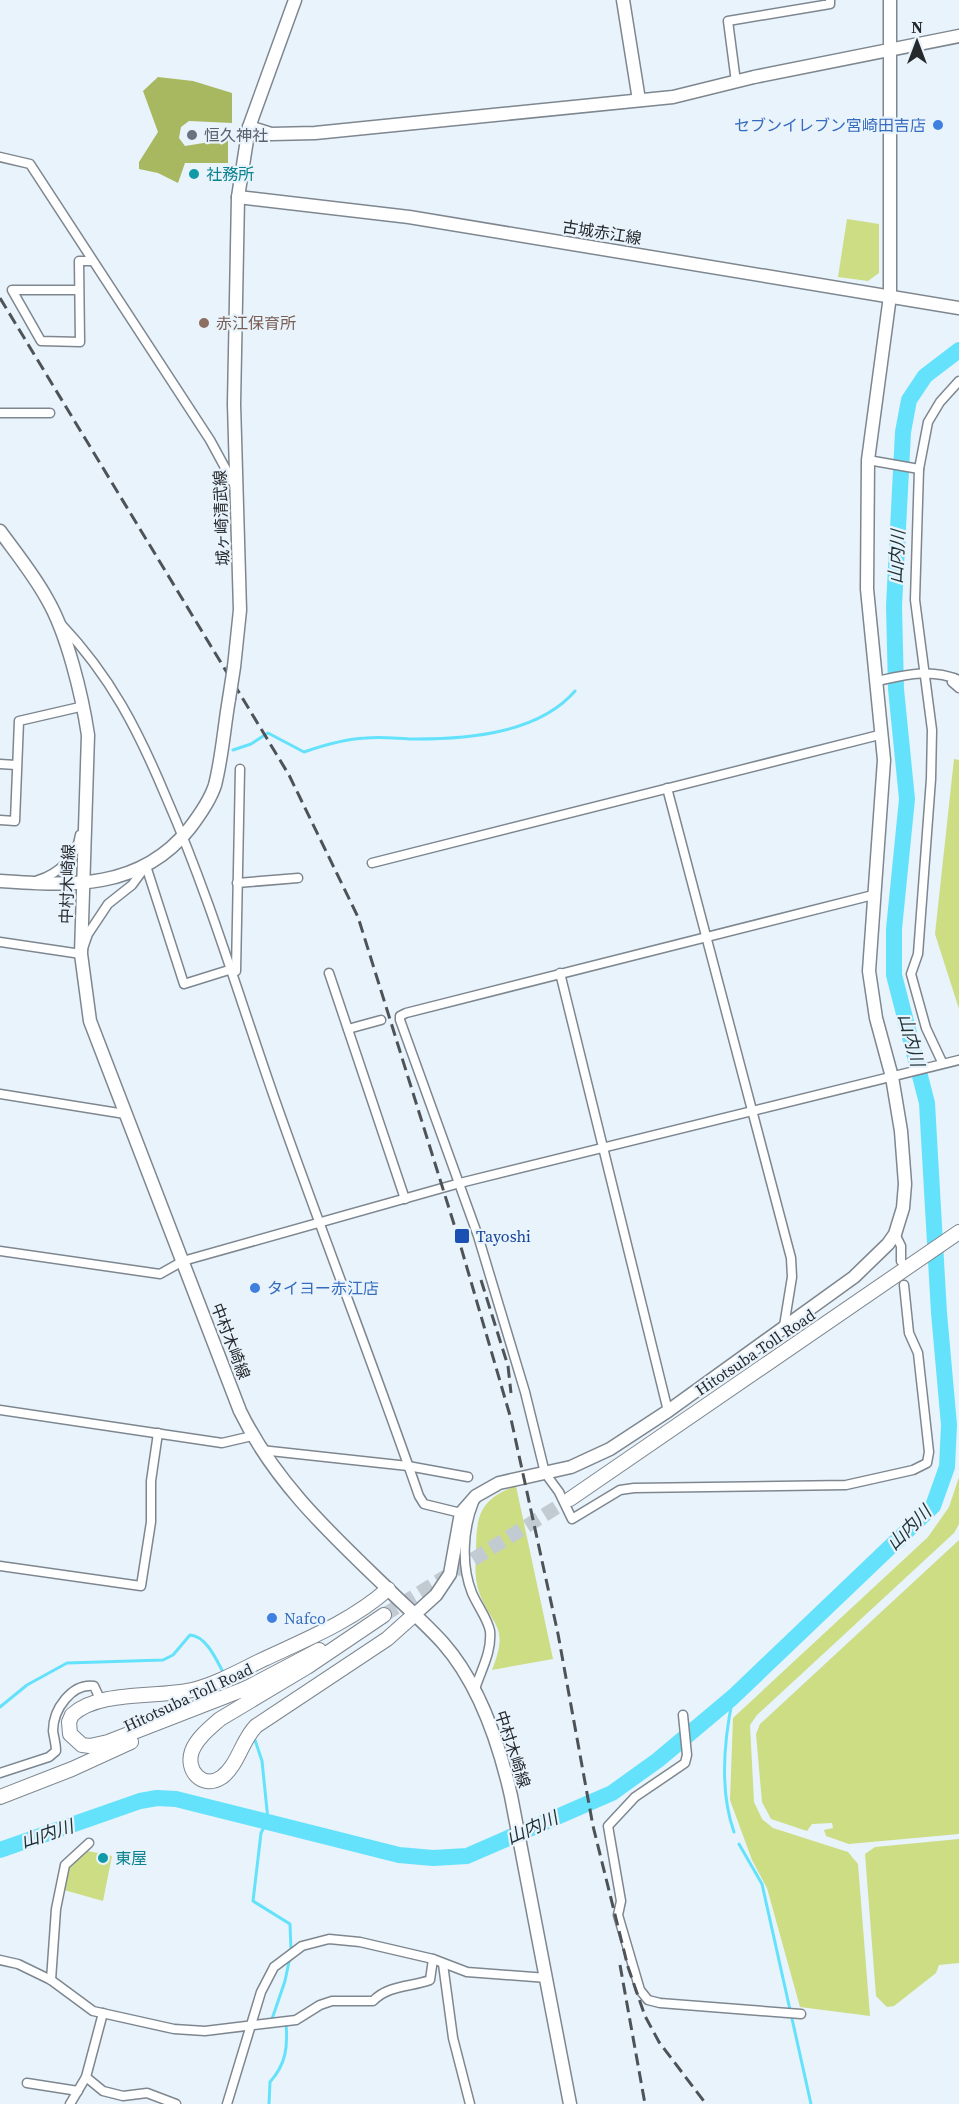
<svg xmlns="http://www.w3.org/2000/svg" width="959" height="2104" font-family="'Source Serif 4','Noto Sans JP',serif">
<style>
.green{fill:#ccdd84}
.forest{fill:#a8b860}
.lines{fill:none;stroke-linecap:round;stroke-linejoin:round}
.stream{stroke:#65e2fb;stroke-width:3}
.river{stroke:#65e2fb;stroke-width:16}
.primary-tunnel{stroke:#c2cbd2;stroke-width:14;stroke-dasharray:14 7;stroke-linecap:butt}
.street-casing{stroke:#7e878f;stroke-width:11}
.secondary-casing{stroke:#7e878f;stroke-width:15}
.primary-casing{stroke:#7e878f;stroke-width:16}
.street{stroke:#fff;stroke-width:8}
.secondary{stroke:#fff;stroke-width:12}
.primary{stroke:#fff;stroke-width:14}
.rail{stroke:#4e5357;stroke-width:3;stroke-dasharray:12 6;stroke-linecap:butt}
.secondary-bridge-casing{stroke:#7e878f;stroke-width:15;stroke-linecap:butt}
.secondary-bridge{stroke:#fff;stroke-width:12}
.shop-dot{fill:#3f7fe0;stroke:#e9f3fc;stroke-width:2}
.worship-dot{fill:#6b7280;stroke:#e9f3fc;stroke-width:2}
.culture-dot{fill:#0f9aa8;stroke:#e9f3fc;stroke-width:2}
.education-dot{fill:#8d6e63;stroke:#e9f3fc;stroke-width:2}
.transit-dot{fill:#1a4fb4;stroke:#e9f3fc;stroke-width:2}
.labels{text-anchor:middle;stroke-width:4.5;stroke-linejoin:round;paint-order:stroke}
.shop-label{font-size:16px;fill:#366cbe;stroke:#e9f3fc;text-anchor:start}
.worship-label{font-size:16px;fill:#5b616d;stroke:#e9f3fc;text-anchor:start}
.culture-label{font-size:16px;fill:#0d838f;stroke:#e9f3fc;text-anchor:start}
.street-label{font-size:16px;fill:#25292c;stroke:#e9f3fc}
.education-label{font-size:16px;fill:#785e54;stroke:#e9f3fc;text-anchor:start}
.transit-label{font-size:16px;fill:#164399;stroke:#e9f3fc;text-anchor:start}
.water-label{font-size:18px;font-style:italic;fill:#1c3236;stroke:#e9f3fc}
</style>
<rect width="100%" height="100%" fill="#e9f3fc"/>
<g class="green">
<polygon points="847,219 879,224 879,273 868,281 838,277"/>
<polygon points="954,759 959,760 959,1009 935,934"/>
<polygon points="959,1477 959,1524 954,1533 757,1715 750,1725 754,1802 762,1819 773,1828 848,1852 858,1864 870,2016 800,2007 767,1888 752,1860 730,1800 733,1718 928,1537 949,1507"/>
<path d="M516 1486 553 1659 492 1670C510 1624 492 1628 479 1592 475 1581 475 1566 476 1555 476 1517 478 1500 516 1486Z"/>
<polygon points="959,1540 959,1834 849,1844 826,1836 824,1830 833,1828 832,1823 812,1824 807,1831 771,1819 762,1802 756,1734 760,1724"/>
<polygon points="959,1839 959,1963 939,1965 936,1973 894,2006 887,2007 876,1996 865,1854 875,1847"/>
<polygon points="88,1851 112,1856 103,1901 64,1890 69,1865"/>
</g>
<polygon class="forest" points="158,77 193,81 232,93 232,123 189,121 181,127 179,138 185,146 228,139 228,163 185,163 178,183 158,173 139,169 139,162 158,132 143,91"/>
<g class="lines">
<g class="stream">
<path d="M233 750 251 744 268 733 304 752C324 745 345 739 366 738 383 736 400 739 417 739 469 739 539 733 575 691"/>
<path d="M733 1697C724 1740 719 1790 734 1832"/>
<path d="M0 1707 27 1685 67 1663 163 1660 173 1655 190 1635C206 1636 216 1659 223 1672"/>
<polyline points="254,1737 262,1761 268,1820 261,1833 253,1901 290,1924 291,1950"/>
<polyline points="739,1844 762,1884 811,2104"/>
<polyline points="275,2019 272,2019 285,1981 290,1957"/>
<path d="M269 2104 270 2082C286 2064 288 2047 286 2024"/>
</g>
<polyline class="river" points="0,1850 140,1801 157,1798 176,1799 399,1855 433,1858 467,1856 612,1793 658,1760 733,1697 933,1506 947,1467 949,1425 939,1313 927,1103 894,975 894,929 907,799 896,689 894,606 903,432 909,400 925,376 959,350"/>
<polyline class="primary-tunnel" points="384,1615 570,1499"/>
<g class="street-casing">
<g id="street">
<polyline points="736,82 728,21 830,4 830,0"/>
<polyline points="0,157 30,164 210,440 235,486"/>
<polyline points="79,290 12,290 41,341 80,342 79,261 92,261"/>
<polyline points="0,413 50,413"/>
<polyline points="868,460 919,469"/>
<path d="M61 624C111 677 138 730 166 797 209 895 239 997 274 1097 321 1231 373 1363 419 1496L424 1504 461 1513"/>
<polyline points="954,678 952,682 959,688"/>
<path d="M877 681C905 675 931 668 959 680"/>
<polyline points="0,764 16,765"/>
<polyline points="667,788 791,1258 792,1277 784,1326"/>
<polyline points="0,820 15,821 19,721 84,706"/>
<polyline points="372,863 883,734"/>
<polyline points="146,866 184,984 232,969"/>
<path d="M38 880C58 874 77 857 80 835"/>
<polyline points="237,883 298,878"/>
<polyline points="873,895 406,1013 400,1016 400,1020 478,1236 525,1392 545,1473 559,1492 572,1519 620,1490 634,1488 846,1485 913,1470 927,1463 929,1452 918,1353 909,1333 904,1285"/>
<polyline points="0,942 81,954 88,934 108,904 132,885 146,866"/>
<polyline points="236,971 240,769"/>
<polyline points="329,973 405,1199"/>
<polyline points="560,973 668,1411"/>
<polyline points="348,1029 381,1020"/>
<polyline points="942,1062 926,1028 911,974 918,954 931,779 932,730 915,600 919,469 928,422 940,402 959,381"/>
<polyline points="0,1094 125,1114"/>
<polyline points="895,1234 901,1246 901,1261"/>
<polyline points="0,1251 160,1274 183,1261 460,1183 959,1060"/>
<polyline points="0,1410 222,1443 252,1436"/>
<polyline points="261,1450 408,1466 468,1477"/>
<path d="M474 1502C463 1529 461 1566 472 1593 477 1605 488 1619 490 1631 492 1652 481 1670 475 1689"/>
<polyline points="0,1566 141,1586 151,1522 151,1481 158,1433"/>
<polyline points="683,1715 687,1755 685,1763 635,1797 608,1826 621,1901 618,1915 640,1990 648,2000 660,2003 801,2014"/>
<path d="M0 1773 49 1757 56 1751C56 1744 54 1738 53 1731 53 1709 72 1683 94 1686L101 1701"/>
<path d="M0 1960 18 1964 51 1980 93 2011 174 2029 205 2031 296 2020 320 2005 332 2001H373C388 1985 411 1987 430 1980L433 1959"/>
<polyline points="443,1964 453,2038 470,2104"/>
<polyline points="51,1980 56,1909 65,1865 89,1843"/>
<polyline points="86,2077 103,2091 123,2096 147,2093 176,2104"/>
<polyline points="27,2083 78,2091"/>
<polyline points="70,2104 86,2077 103,2013"/>
<polyline points="227,2104 261,1992 274,1967 302,1946 329,1939 360,1942 433,1959 467,1972 547,1978"/>
</g>
</g>
<g class="secondary-casing">
<g id="secondary">
<polyline points="623,0 639,100"/>
<polyline points="249,127 271,134 315,133 673,97 754,77 959,36"/>
<polyline points="238,197 409,217 959,308"/>
<path d="M0 531C16 553 34 575 47 599 67 633 82 695 88 735L81 954 90 1021 240 1411C275 1483 331 1534 388 1589 406 1607 426 1624 443 1643 480 1685 499 1743 511 1796L570 2104"/>
<polyline points="234,667 240,610 234,404 238,197 249,127 295,0"/>
<path d="M0 881C71 886 140 890 189 829 199 816 210 801 215 785 222 758 224 728 229 699"/>
<polyline points="415,1614 436,1595 450,1574 461,1513 476,1496 499,1483 571,1467 610,1449 668,1411 854,1277 888,1244 895,1234 903,1208 905,1184 901,1131 892,1077 876,1018 869,971 884,760 867,589 868,460 890,296 890,0"/>
</g>
</g>
<g class="primary-casing">
<g id="primary">
<polyline points="570,1499 959,1232"/>
<path d="M384 1615 307 1667 220 1719C210 1728 197 1738 192 1751 185 1771 203 1790 222 1777 238 1765 242 1740 256 1726L387 1639 415 1614"/>
<path d="M247 1688 108 1742 90 1746 82 1745 70 1734 69 1722 72 1715C99 1690 156 1698 192 1690 217 1684 241 1670 264 1659 307 1639 352 1621 388 1589"/>
<polyline points="241,1691 319,1650"/>
<polyline points="0,1797 72,1769 131,1742"/>
</g>
</g>
<use href="#street" class="street"/>
<use href="#secondary" class="secondary"/>
<use href="#primary" class="primary"/>
<g class="rail">
<polyline points="0,298 289,775 358,917 458,1237 511,1419 558,1634 593,1826 628,1967 645,2016 659,2042 706,2104"/>
<polyline points="481,1280 508,1366 511,1393"/>
<polyline points="620,1965 645,2104"/>
</g>
<g class="secondary-bridge-casing">
<polyline id="secondary-bridge" points="229,699 234,667"/>
</g>
<use href="#secondary-bridge" class="secondary-bridge"/>
</g>
<g class="shop-dot">
<circle cx="938" cy="125" r="6"/>
<circle cx="255" cy="1288" r="6"/>
<circle cx="272" cy="1618" r="6"/>
</g>
<circle class="worship-dot" cx="192" cy="135" r="6"/>
<g class="culture-dot">
<circle cx="194" cy="174" r="6"/>
<circle cx="103" cy="1858" r="6"/>
</g>
<circle class="education-dot" cx="204" cy="323" r="6"/>
<rect class="transit-dot" x="454" y="1228" width="16" height="16" rx="3"/>
<g class="labels">
<g class="shop-label">
<text x="926" y="131" text-anchor="end">セブンイレブン宮崎田吉店</text>
<text x="267" y="1294">タイヨー赤江店</text>
<text x="284" y="1624">Nafco</text>
</g>
<g class="worship-label">
<text x="204" y="141">恒久神社</text>
</g>
<g class="culture-label">
<text x="206" y="180">社務所</text>
<text x="115" y="1864">東屋</text>
</g>
<g class="street-label">
<text transform="translate(602 232) rotate(9)" y="6">古城赤江線</text>
<text transform="translate(221 518) rotate(-92)" y="6">城ヶ崎清武線</text>
<text transform="translate(67 884) rotate(-88)" y="6">中村木崎線</text>
<text transform="translate(231 1341) rotate(69)" y="6">中村木崎線</text>
<text transform="translate(755 1352) rotate(-34)" y="6">Hitotsuba Toll Road</text>
<text transform="translate(188 1697) rotate(-25)" y="6">Hitotsuba Toll Road</text>
<text transform="translate(513 1749) rotate(72)" y="6">中村木崎線</text>
</g>
<g class="education-label">
<text x="216" y="329">赤江保育所</text>
</g>
<g class="transit-label">
<text x="476" y="1242">Tayoshi</text>
</g>
<g class="water-label">
<text transform="translate(897 557) rotate(-87)" y="6">山内川</text>
<text transform="translate(911 1040) rotate(75)" y="6">山内川</text>
<text transform="translate(909 1528) rotate(-45)" y="6">山内川</text>
<text transform="translate(532 1828) rotate(-24)" y="6">山内川</text>
<text transform="translate(47 1834) rotate(-18)" y="6">山内川</text>
</g>
</g>
<g transform="translate(917 42)" stroke="#e9f3fc" stroke-width="4.5" paint-order="stroke">
<path d="M0-4.5L10 22L0 15L-10 22Z" fill="#25292c"/>
<text y="-9" font-size="16" font-weight="bold" text-anchor="middle" fill="#25292c">N</text>
</g>
</svg>
